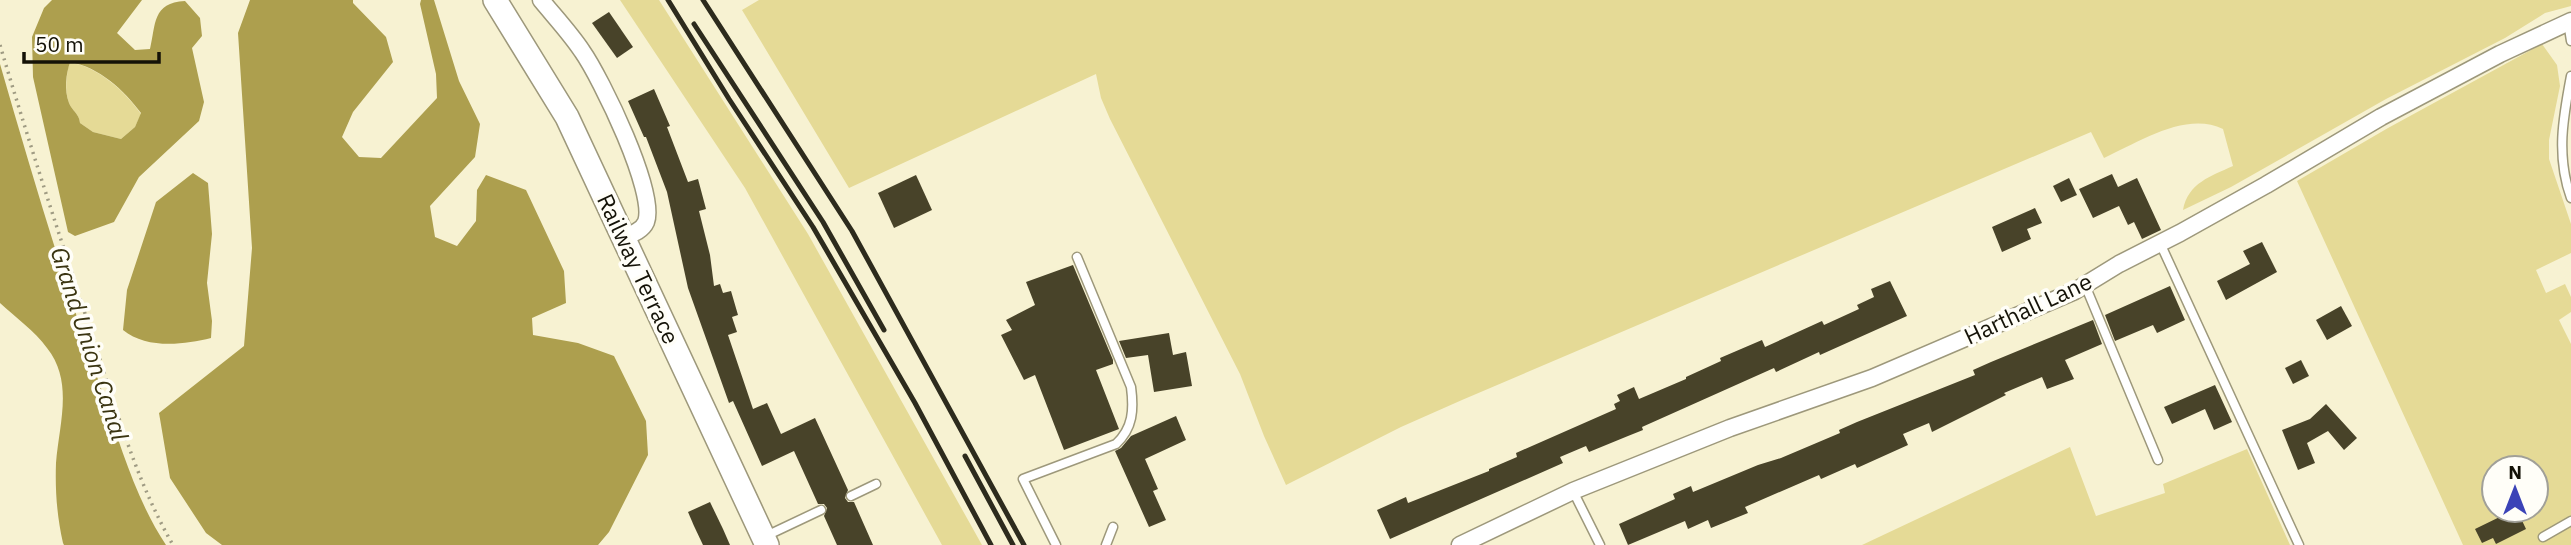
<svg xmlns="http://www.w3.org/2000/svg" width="2571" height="545" font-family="'IBM Plex Sans',sans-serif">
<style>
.green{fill:#e5da96;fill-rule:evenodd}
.water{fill:#ad9f4e;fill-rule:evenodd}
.building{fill:#484329}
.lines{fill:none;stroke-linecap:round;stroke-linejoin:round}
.lane-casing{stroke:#9d987b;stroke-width:11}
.street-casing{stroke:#9d987b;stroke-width:19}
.secondary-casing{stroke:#9d987b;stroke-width:26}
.path{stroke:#9f9b83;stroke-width:3.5;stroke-dasharray:2 5;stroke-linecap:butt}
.lane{stroke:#fff;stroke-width:8}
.street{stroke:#fff;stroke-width:16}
.secondary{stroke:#fff;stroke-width:23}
.rail{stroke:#2d2b1d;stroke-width:5}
.labels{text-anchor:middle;stroke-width:7;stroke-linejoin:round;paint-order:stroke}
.street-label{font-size:23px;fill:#141207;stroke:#fffef8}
.water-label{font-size:24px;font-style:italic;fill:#3a3410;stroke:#fffef8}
</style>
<rect width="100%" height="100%" fill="#f7f2d2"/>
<g class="green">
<polygon points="620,0 659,0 808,234 982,545 942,545 745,188"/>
<path d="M759 0H2571V6L2545 13 2505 38 2386 99 2231 187 2183 210C2188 183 2211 176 2233 166L2223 129C2186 111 2139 142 2104 158L2091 132 1462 400 1401 427 1286 485 1264 436 1240 374 1110 119 1101 98 1096 74 849 188 742 10Z"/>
<path d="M2542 44 2557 65 2560 86 2549 140V159L2571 224V253L2536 270 2546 293 2565 284 2571 297V312L2559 320 2571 344V545H2463L2297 181 2388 128ZM2494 468H2536V510H2494Z"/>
<path d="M69 62C98 67 124 90 141 114L135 127 121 139 93 132 80 123C79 113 72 111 69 103 64 90 67 75 69 62Z"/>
<polygon points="2070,447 2096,516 2165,493 2163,484 2247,449 2290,545 1862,545"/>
</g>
<g class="water">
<path d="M52 0H142L117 33 135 50 150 49C156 24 152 3 185 1L200 18 202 36 192 48 204 102 199 121 139 177 114 222 75 236 68 232 33 77 32 37 44 8ZM70 62C99 67 124 90 141 113L135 127 121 139 93 132 80 123C79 113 72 111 69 103 64 90 66 74 70 62Z"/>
<polygon points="250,0 353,0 353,3 386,37 393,62 353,112 342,137 359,157 381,158 437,98 436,74 420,4 421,0 434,0 459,81 480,124 475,157 430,206 435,237 457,246 476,221 477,190 486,175 526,190 564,271 566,303 532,318 533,335 578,343 614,356 646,421 648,455 609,532 598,545 222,545 206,533 170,478 159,413 244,346 252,248 238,33"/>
<path d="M0 64C32 175 65 285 103 394 120 444 136 500 166 545H64L63 543C57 517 55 490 56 463 59 424 74 382 47 348 35 331 15 317 0 303Z"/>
<path d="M193 173 208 183 212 234 207 283 212 321 211 338C183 345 146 349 123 330L127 290 156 202Z"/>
</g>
<g class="building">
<polygon points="609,12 633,47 617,58 592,23"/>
<polygon points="654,89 670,126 667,127 688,182 698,179 706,209 699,211 710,255 714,286 720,284 723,293 731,291 738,315 732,317 737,332 728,335 753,409 767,403 781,434 815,418 848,490 845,498 848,502 854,502 873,545 837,545 824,516 827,508 824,504 818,504 794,451 762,466 733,401 729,403 688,288 667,192 646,137 644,137 628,101"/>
<polygon points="2112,174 2118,187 2137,178 2161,230 2142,239 2134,222 2128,225 2119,206 2093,218 2079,189"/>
<polygon points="916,175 932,210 894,228 878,193"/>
<polygon points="2069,178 2077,195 2061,202 2053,186"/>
<polygon points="2035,208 2042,223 2027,229 2031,239 2002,252 1992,227"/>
<polygon points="2262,242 2277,272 2226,300 2217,281 2250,264 2243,251"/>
<polygon points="1073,265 1113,360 1113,364 1096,370 1119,429 1064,450 1035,375 1024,380 1001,335 1012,330 1006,320 1035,305 1026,282"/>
<polygon points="1890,281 1907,316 1820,355 1819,352 1776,372 1774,368 1642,427 1643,430 1628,436 1589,452 1586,446 1560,457 1563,463 1390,539 1377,510 1406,497 1408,503 1489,471 1489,469 1517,457 1516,453 1616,409 1614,404 1620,401 1617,395 1634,387 1639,399 1686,379 1686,377 1721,361 1720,358 1762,340 1765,347 1822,321 1824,325 1859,309 1857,305 1874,297 1871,289"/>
<polygon points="2170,286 2185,320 2157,333 2153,325 2115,341 2105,315"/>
<polygon points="2341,306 2352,326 2327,340 2316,320"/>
<polygon points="2093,320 2102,344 2065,360 2074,379 2047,389 2042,377 2004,393 2006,395 1932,432 1929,423 1903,434 1908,445 1857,468 1855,464 1821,479 1819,475 1745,507 1748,513 1711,528 1708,520 1688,529 1685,521 1628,545 1619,524 1675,499 1673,494 1691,486 1693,492 1758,465 1781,458 1840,433 1839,430 1857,422 1975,375 1973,370 1991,362"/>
<polygon points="1169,333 1173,355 1186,352 1192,386 1154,392 1148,355 1126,358 1119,341"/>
<polygon points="2301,360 2309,376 2293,384 2285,368"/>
<polygon points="2215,385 2232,422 2214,430 2205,409 2172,424 2164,407"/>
<polygon points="2326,404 2357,438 2344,450 2328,431 2307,443 2315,463 2298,470 2282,430 2310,419"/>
<polygon points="1176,416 1186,440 1145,459 1158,489 1153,491 1166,520 1149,527 1115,451 1121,448 1131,436"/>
<polygon points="710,502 723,529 730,545 703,545 694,526 688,512"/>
<polygon points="2514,510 2517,510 2526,529 2496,544 2493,538 2482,543 2475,529"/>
</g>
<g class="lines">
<g class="lane-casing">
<g id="lane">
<polyline points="2568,22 2571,41"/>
<path d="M2571 76C2563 118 2556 156 2571 198"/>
<polyline points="2160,243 2299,545"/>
<polyline points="2085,285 2158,460"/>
<polyline points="1573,491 1600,545"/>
<polyline points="851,496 876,484"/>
<polyline points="766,536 821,510"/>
<polyline points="2543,537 2571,521"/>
<path d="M1056 545 1023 479 1116 444C1133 428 1134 410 1131 387L1077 257"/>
<polyline points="1106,545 1113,527"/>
</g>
</g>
<g class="street-casing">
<g id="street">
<path d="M541 0C555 17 570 33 582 51 601 78 657 193 646 222 642 231 632 234 624 237"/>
<polyline points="1460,545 1573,491 1730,428 1872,378 2075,291 2119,264 2180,233 2266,185 2381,117 2500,54 2571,21"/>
</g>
</g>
<g class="secondary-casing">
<polyline id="secondary" points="495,0 567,117 767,545"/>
</g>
<path class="path" d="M0 45C29 143 61 240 93 338 116 408 136 481 173 545"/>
<use href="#lane" class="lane"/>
<use href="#street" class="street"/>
<use href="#secondary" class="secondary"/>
<g class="rail">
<polyline points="668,0 729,99 813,227 915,403 991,545"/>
<polyline points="703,0 852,231 1024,545"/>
<polyline points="694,24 823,222 884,330"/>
<polyline points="965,456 1013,545"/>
</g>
</g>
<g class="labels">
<g class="street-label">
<text transform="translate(638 269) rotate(65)" y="8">Railway Terrace</text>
<text transform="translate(2028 309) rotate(-25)" y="8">Harthall Lane</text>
</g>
<g class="water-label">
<text transform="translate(89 344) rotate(72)" y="8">Grand Union Canal</text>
</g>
</g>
<g transform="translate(2515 489)"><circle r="33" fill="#fffef8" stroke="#a1a098" stroke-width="2"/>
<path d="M0-5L12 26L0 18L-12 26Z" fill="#3b43b7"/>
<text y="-10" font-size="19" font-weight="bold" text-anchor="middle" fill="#141207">N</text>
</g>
<path d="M24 52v10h135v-10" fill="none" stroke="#141207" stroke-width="3.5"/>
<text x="35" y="52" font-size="21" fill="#141207" stroke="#fffef8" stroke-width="5" paint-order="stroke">50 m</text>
</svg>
